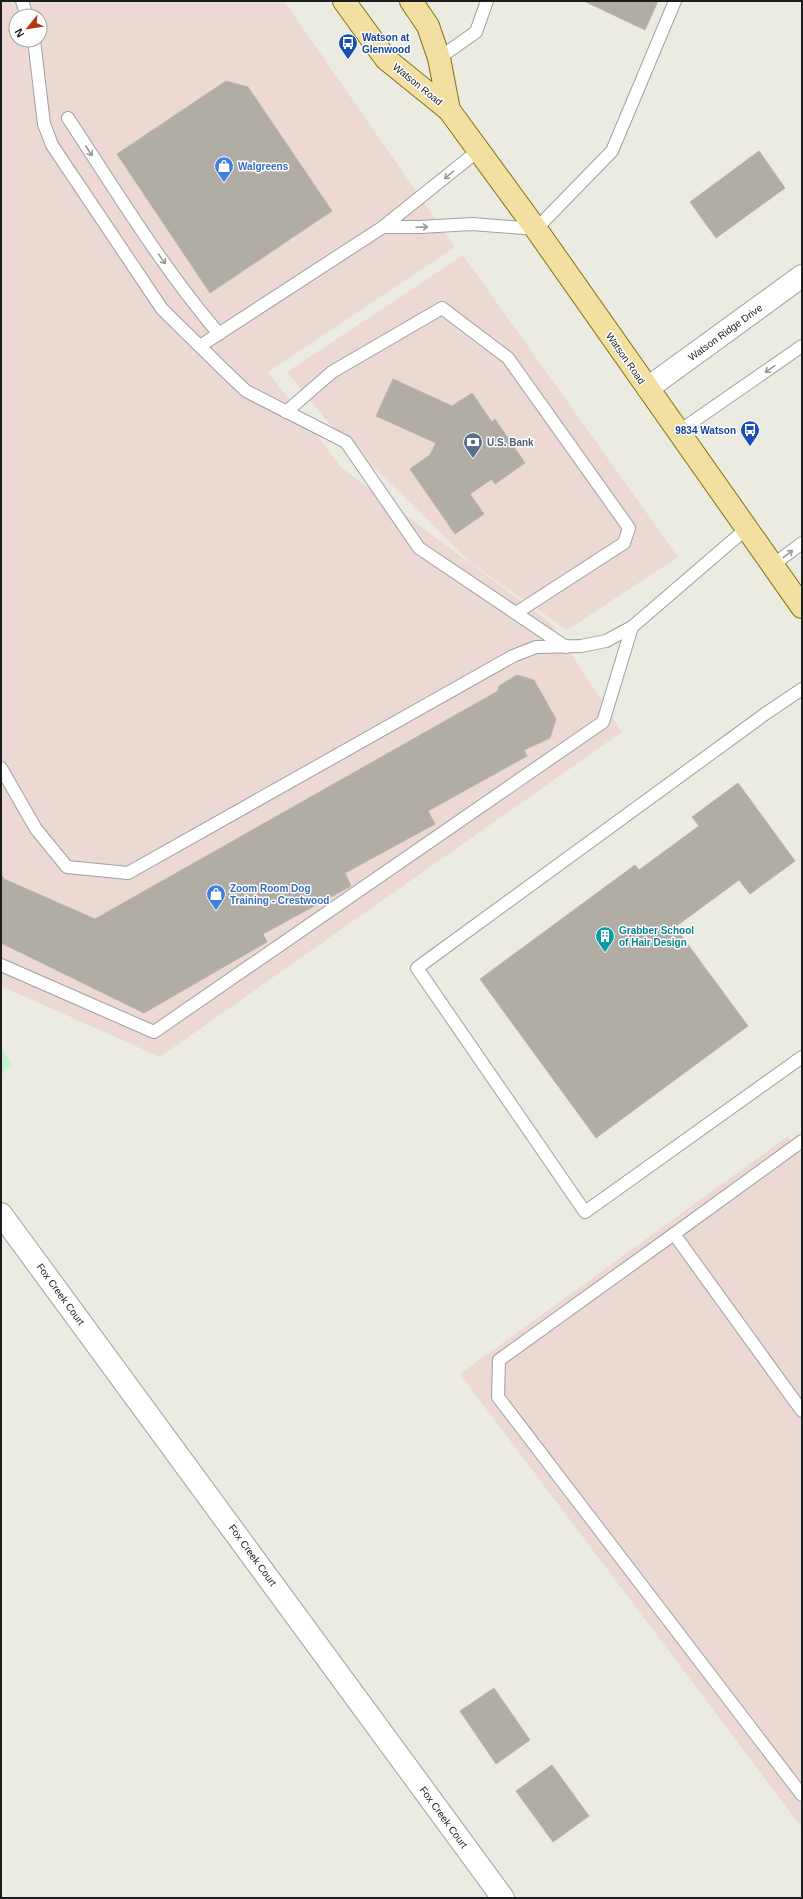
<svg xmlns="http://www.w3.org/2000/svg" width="803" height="1899" font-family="Arial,sans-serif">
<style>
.commercial{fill:#ecd9d3;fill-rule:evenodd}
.park{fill:#c2f3d0}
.building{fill:#b1ada5;stroke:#bcb4a6}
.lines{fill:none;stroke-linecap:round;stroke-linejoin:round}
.service-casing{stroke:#a0a0a0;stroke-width:14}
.minor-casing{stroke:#a0a0a0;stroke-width:24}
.primary-casing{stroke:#85740f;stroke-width:24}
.service{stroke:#fff;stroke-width:12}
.minor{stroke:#fff;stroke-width:22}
.primary{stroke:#f2dfa2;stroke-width:22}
.oneway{stroke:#999}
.labels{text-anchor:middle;stroke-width:3;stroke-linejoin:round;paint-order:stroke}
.transit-label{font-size:10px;font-weight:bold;fill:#164399;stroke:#fff;text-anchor:start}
.street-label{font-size:10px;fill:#1c1c1c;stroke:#fff}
.shop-label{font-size:10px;font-weight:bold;fill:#366cbe;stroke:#fff;text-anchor:start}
.service-label{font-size:10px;font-weight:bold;fill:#4e5e75;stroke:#fff;text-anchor:start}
.culture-label{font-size:10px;font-weight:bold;fill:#0d838f;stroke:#fff;text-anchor:start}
</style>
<rect width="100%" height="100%" fill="#ecebe2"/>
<g class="commercial">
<path d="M1 1H284L455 247 268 372 342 468 552 624 622 732 160 1057 1 986ZM16 16H40V40H16Z"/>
<polygon points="463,255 678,557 567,630 471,563 330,424 287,372"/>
<polygon points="788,1136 802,1156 802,1828 460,1374"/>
</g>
<polygon class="park" points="1,1049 13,1065 1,1074"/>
<g class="building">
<polygon points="584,1 658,1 645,30"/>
<polygon points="226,81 248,87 332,211 210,293 117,154"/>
<polygon points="759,151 785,188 716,238 690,202"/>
<polygon points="393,379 452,406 472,393 492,422 495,419 525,463 495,484 492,479 470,494 484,514 455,534 410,469 430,455 436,443 376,416"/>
<polygon points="517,675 534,680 556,719 550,738 524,750 527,756 428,811 435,824 345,873 351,886 263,934 267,942 144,1013 1,943 1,874 4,879 95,919 498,691 499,686"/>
<polygon points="738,783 795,861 750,894 739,880 675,927 748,1026 596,1138 480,979 635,865 639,870 699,826 692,817"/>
<polygon points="494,1688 530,1740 496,1764 460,1711"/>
<polygon points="552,1765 589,1816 553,1842 516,1791"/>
</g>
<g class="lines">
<g class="service-casing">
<g id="service">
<polyline points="22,1 27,16"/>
<polyline points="34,40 44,124 52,145 162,309 223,369 246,391 346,442 419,548 566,647"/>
<polyline points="439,58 476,32 487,1"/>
<path d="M68 118C116 191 162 267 219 334"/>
<polyline points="383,227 420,227 472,224 536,229 612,151 675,1"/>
<polyline points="200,346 383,227 479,150"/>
<polyline points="286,412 332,372 442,308 508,358 629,528 624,543 516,613"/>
<polyline points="678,432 802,346"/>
<polyline points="773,565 802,543"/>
<polyline points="802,689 765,714 417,968 585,1212 802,1057"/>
<polyline points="1,768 36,829 67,867 128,873 513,656 536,647 581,646 606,641 632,627 746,529"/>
<polyline points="1,965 154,1032 603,722 632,627"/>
<polyline points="802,1141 674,1234 802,1411"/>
<polyline points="674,1234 499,1360 498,1397 802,1795"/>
</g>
</g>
<g class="minor-casing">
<g id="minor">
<polyline points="648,388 802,276"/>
<polyline points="1,1214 503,1898"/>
</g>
</g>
<g class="primary-casing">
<g id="primary">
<polyline points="344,1 386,59 449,110 536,229 802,607"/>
<polyline points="411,1 428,26 439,58 449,110"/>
</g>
</g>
<use href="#service" class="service"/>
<use href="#minor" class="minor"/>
<use href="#primary" class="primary"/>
</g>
<defs><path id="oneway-shaft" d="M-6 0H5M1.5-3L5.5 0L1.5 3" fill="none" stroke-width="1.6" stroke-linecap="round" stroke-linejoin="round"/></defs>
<g class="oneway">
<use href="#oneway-shaft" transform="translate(89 151) rotate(57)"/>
<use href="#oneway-shaft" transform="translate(449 175) rotate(141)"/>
<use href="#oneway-shaft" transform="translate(422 227) rotate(-2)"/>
<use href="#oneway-shaft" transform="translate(162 259) rotate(55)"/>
<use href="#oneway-shaft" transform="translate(770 369) rotate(145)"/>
<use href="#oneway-shaft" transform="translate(788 554) rotate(-38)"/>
</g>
<defs>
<g id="bus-pin" transform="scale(1)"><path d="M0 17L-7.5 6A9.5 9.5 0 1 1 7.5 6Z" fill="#1a4fb4" stroke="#fff"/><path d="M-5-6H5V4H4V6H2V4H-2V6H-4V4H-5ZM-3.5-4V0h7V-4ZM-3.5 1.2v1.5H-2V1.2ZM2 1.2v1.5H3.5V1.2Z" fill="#fff"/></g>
<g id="shop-pin" transform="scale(1)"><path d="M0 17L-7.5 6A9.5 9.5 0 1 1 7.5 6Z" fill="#3f7fe0" stroke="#fff"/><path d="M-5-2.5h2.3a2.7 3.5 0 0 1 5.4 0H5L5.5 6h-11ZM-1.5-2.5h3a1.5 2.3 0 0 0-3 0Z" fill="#fff"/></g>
<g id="bank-pin" transform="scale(1)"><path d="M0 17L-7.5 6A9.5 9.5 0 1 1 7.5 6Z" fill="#5c6f8a" stroke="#fff"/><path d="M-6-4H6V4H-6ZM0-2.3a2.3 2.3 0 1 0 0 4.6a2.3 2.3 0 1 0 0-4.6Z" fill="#fff"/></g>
<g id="building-pin" transform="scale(1)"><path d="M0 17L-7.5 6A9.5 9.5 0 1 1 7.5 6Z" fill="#0f9aa8" stroke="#fff"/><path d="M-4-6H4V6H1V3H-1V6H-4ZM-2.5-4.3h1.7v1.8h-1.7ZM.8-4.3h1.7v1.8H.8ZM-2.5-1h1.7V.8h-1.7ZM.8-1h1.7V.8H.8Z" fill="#fff"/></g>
</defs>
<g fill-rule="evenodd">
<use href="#bus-pin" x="348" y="43"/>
<use href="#shop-pin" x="224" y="166"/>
<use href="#bus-pin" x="750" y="430"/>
<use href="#bank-pin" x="473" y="442"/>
<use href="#shop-pin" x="216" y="894"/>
<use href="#building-pin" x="605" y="936"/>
</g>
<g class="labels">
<g class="transit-label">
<text x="362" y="41">Watson at<tspan x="362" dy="12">Glenwood</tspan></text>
<text x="736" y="434" text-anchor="end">9834 Watson</text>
</g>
<g class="street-label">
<text transform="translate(418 84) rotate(39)" y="4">Watson Road</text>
<text transform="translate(725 332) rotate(-36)" y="4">Watson Ridge Drive</text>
<text transform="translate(626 358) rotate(55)" y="4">Watson Road</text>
<text transform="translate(61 1294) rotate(54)" y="4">Fox Creek Court</text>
<text transform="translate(253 1555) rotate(54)" y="4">Fox Creek Court</text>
<text transform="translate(444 1817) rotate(54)" y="4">Fox Creek Court</text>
</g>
<g class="shop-label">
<text x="238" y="170">Walgreens</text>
<text x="230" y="892">Zoom Room Dog<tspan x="230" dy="12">Training - Crestwood</tspan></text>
</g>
<g class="service-label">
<text x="487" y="446">U.S. Bank</text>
</g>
<g class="culture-label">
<text x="619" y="934">Grabber School<tspan x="619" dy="12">of Hair Design</tspan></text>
</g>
</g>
<rect width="803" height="1899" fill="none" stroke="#1c1c1c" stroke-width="4"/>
<g transform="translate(28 28) rotate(240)"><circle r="19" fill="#ffffff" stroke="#a4a4a4"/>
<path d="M0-3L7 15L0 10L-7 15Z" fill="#b33314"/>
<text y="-6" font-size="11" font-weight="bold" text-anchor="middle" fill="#1c1c1c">N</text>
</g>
</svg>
